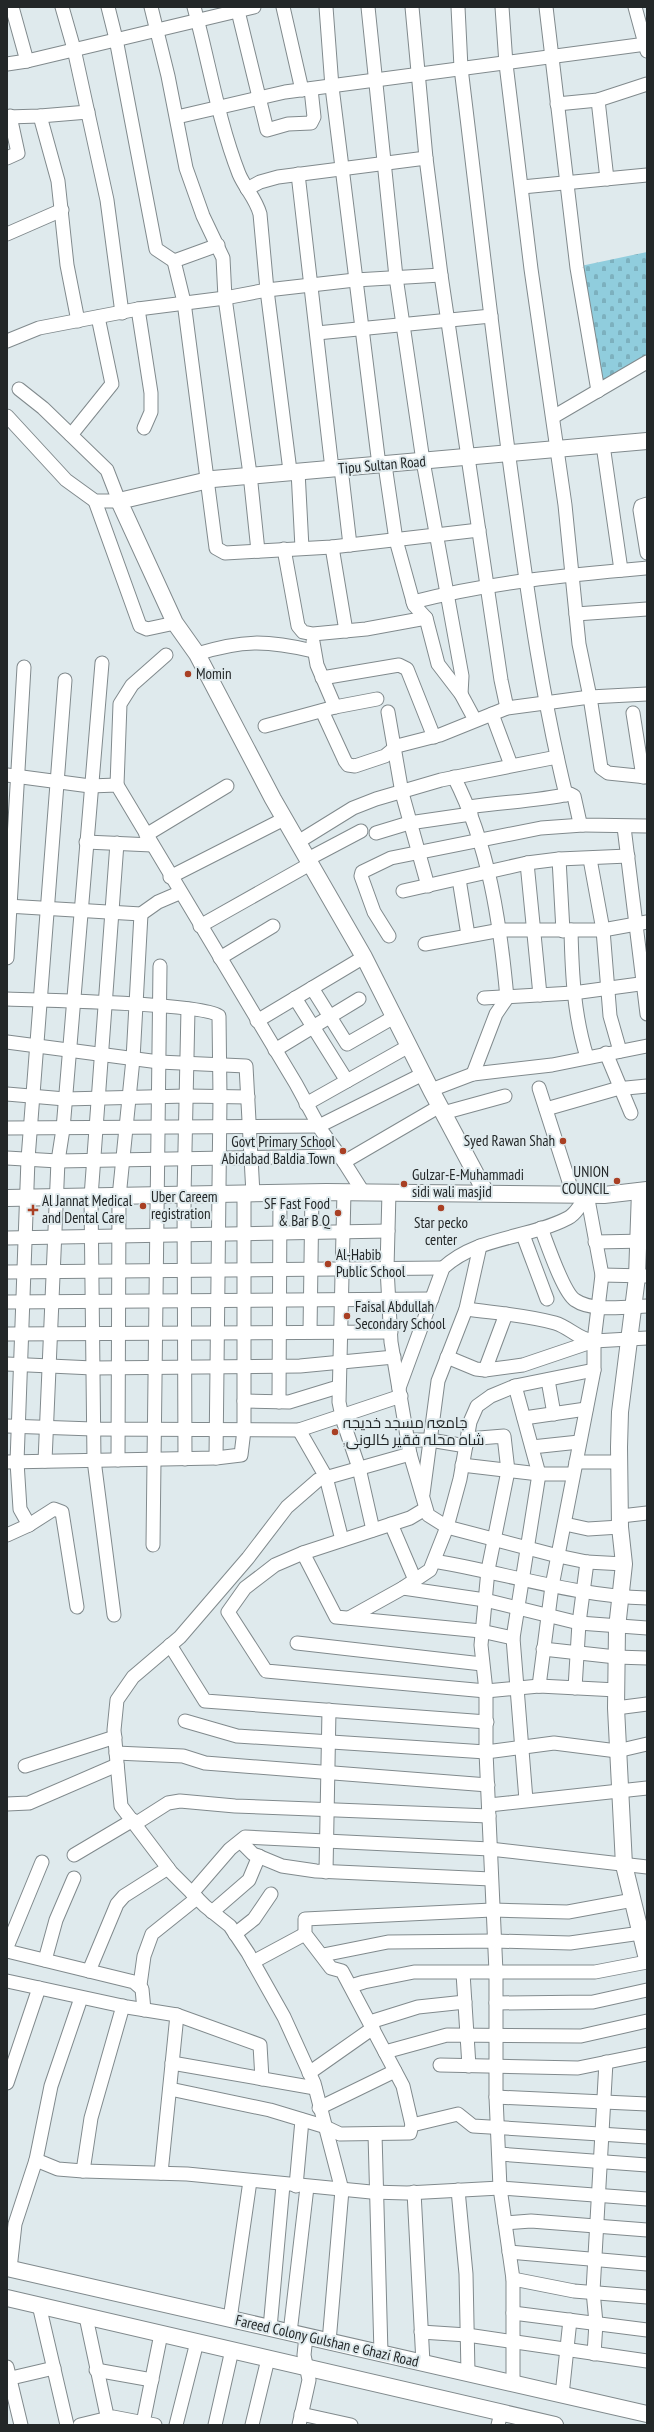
<svg xmlns="http://www.w3.org/2000/svg" width="654" height="2432" font-family="'PT Sans Narrow',Cairo,sans-serif">
<style>
.cemetery{fill:url(#cemetery-stones)}
.lines{fill:none;stroke-linecap:round;stroke-linejoin:round}
.minor-casing{stroke:#818a8d;stroke-width:15}
.major-casing{stroke:#818a8d;stroke-width:18}
.minor{stroke:#fff;stroke-width:13}
.major{stroke:#fff;stroke-width:16}
.poi-dot{fill:#a94024;stroke:#dfeaed;stroke-width:1.5}
.labels{text-anchor:middle;stroke-width:4;stroke-linejoin:round;paint-order:stroke}
.street-label{font-size:15px;fill:#232728;stroke:#dfeaed}
.poi-label{font-size:15px;fill:#232728;stroke:#dfeaed;text-anchor:start}
</style>
<defs>
<pattern id="cemetery-stones" width="16" height="16" patternUnits="userSpaceOnUse"><rect width="16" height="16" fill="#90cddd"/><path d="M2 7V4a2 2 0 0 1 4 0v3zM10 15v-3a2 2 0 0 1 4 0v3z" fill="#7cb0be"/></pattern>
</defs>
<rect width="100%" height="100%" fill="#dfeaed"/>
<polygon class="cemetery" points="647,252 647,361 597,391 576,267"/>
<g class="lines">
<g class="minor-casing">
<g id="minor">
<polyline points="12,7 27,61"/>
<polyline points="62,7 74,49 107,200 122,313"/>
<polyline points="108,7 116,39 156,249 174,261"/>
<polyline points="151,7 168,76 186,168 203,216 223,258 225,298 250,474 258,551"/>
<path d="M194 7C209 62 218 120 239 174 245 188 256 199 260 214L267 290 290 471"/>
<polyline points="237,7 267,130 288,124 311,123 314,117 311,89"/>
<polyline points="283,7 302,90"/>
<polyline points="326,7 332,87 379,465"/>
<polyline points="368,7 396,277 423,461 462,676 461,694"/>
<polyline points="412,7 426,158 441,275 501,680 507,708"/>
<path d="M458 7 461 68C479 215 495 361 516 508 529 604 543 701 566 795"/>
<polyline points="502,7 506,64 531,269 565,505 579,644 590,697 601,768 608,773 647,777"/>
<polyline points="546,7 577,268 598,391"/>
<polyline points="635,7 647,51"/>
<polyline points="7,64 27,61 254,7"/>
<polyline points="598,100 607,179"/>
<polyline points="557,104 598,100 647,84"/>
<polyline points="40,116 58,181 67,265 78,321"/>
<polyline points="7,117 40,116 88,112"/>
<polyline points="177,117 285,92 646,44"/>
<polyline points="7,158 18,153 10,116"/>
<polyline points="298,174 332,469"/>
<polyline points="522,187 647,175"/>
<polyline points="247,189 260,182 278,177 426,158"/>
<polyline points="7,234 62,210"/>
<polyline points="218,245 174,261 184,302 216,548 225,553 332,547 479,530"/>
<polyline points="138,309 151,393 151,412 144,428"/>
<polyline points="317,333 491,316"/>
<polyline points="7,341 39,328 138,309 225,298 267,290 355,280 441,275"/>
<polyline points="7,416 66,480 95,501 119,501 107,470 43,408 19,389"/>
<polyline points="553,417 647,362"/>
<polyline points="71,435 112,384 98,317"/>
<polyline points="603,445 621,570"/>
<polyline points="385,465 396,540 414,605 426,618 438,664 461,694 475,720"/>
<polyline points="341,468 350,545"/>
<polyline points="298,471 302,548"/>
<polyline points="95,501 140,626 147,629 175,623"/>
<polyline points="647,504 641,506 640,510 647,553"/>
<polyline points="332,547 346,631"/>
<polyline points="284,549 298,626 303,632 313,634 366,629 426,618"/>
<path d="M413 602C490 582 569 575 647 568"/>
<polyline points="576,614 647,609"/>
<polyline points="313,642 317,665 335,707"/>
<path d="M197 654C242 640 266 640 313 651"/>
<polyline points="322,678 399,665 407,669 434,737"/>
<polyline points="322,711 345,761 348,765 355,766 385,756 397,746 440,735 507,708 590,697 647,694"/>
<polyline points="388,712 402,793 428,886"/>
<polyline points="633,713 643,777"/>
<polyline points="492,714 511,765"/>
<polyline points="265,726 335,707 377,699"/>
<polyline points="7,775 90,786 117,785 296,1084 321,1130 344,1162 363,1192"/>
<path d="M454 777C489 846 500 921 507 998L496 1014 473 1074"/>
<polyline points="117,785 120,704 132,685 166,655"/>
<path d="M469 807C503 802 537 801 570 794L574 796 580 823 583 825 647 826"/>
<polyline points="624,827 647,1014"/>
<polyline points="376,833 409,823 471,814"/>
<polyline points="146,835 227,786"/>
<polyline points="86,842 152,845"/>
<polyline points="298,842 353,808 376,799 441,780 557,757"/>
<polyline points="308,859 361,831"/>
<polyline points="559,859 563,931"/>
<polyline points="590,859 603,930 610,1016 620,1051"/>
<polyline points="527,863 540,995"/>
<polyline points="170,877 284,819"/>
<polyline points="459,879 468,935"/>
<polyline points="403,891 527,863 559,859 628,856"/>
<polyline points="7,906 141,914 158,902 179,893"/>
<polyline points="200,926 310,864"/>
<path d="M571 930C572 974 574 1016 587 1057"/>
<polyline points="389,936 374,912 361,876 362,872 391,858 541,828 583,825"/>
<polyline points="425,944 501,930 603,930 647,922"/>
<polyline points="7,958 24,667"/>
<polyline points="220,958 273,926"/>
<polyline points="312,988 347,1044 394,1017"/>
<polyline points="295,998 347,1081"/>
<polyline points="484,998 573,993 647,983"/>
<path d="M7 999C37 1000 205 1003 219 1016L220 1097 216 1458"/>
<polyline points="257,1021 364,957"/>
<polyline points="7,1042 159,1062 246,1066 253,1194"/>
<polyline points="275,1050 359,999"/>
<polyline points="606,1053 631,1113"/>
<polyline points="539,1088 573,1194"/>
<polyline points="431,1090 473,1074 552,1065 647,1046"/>
<polyline points="7,1094 65,1099 187,1096 248,1097"/>
<polyline points="306,1104 409,1046"/>
<polyline points="546,1109 616,1089 647,1086"/>
<polyline points="443,1113 505,1096"/>
<polyline points="7,1128 319,1126 423,1074"/>
<polyline points="7,1158 58,1161 340,1156"/>
<polyline points="344,1162 440,1106"/>
<polyline points="344,1192 339,1402 343,1421 359,1468 373,1530"/>
<polyline points="389,1192 387,1268 391,1342 410,1454 428,1515 447,1527 558,1556 587,1562 624,1564"/>
<path d="M541 1228C547 1243 563 1292 575 1300 592 1312 626 1307 647 1306"/>
<polyline points="523,1235 547,1299"/>
<polyline points="7,1238 388,1231"/>
<polyline points="595,1242 647,1241"/>
<polyline points="7,1272 443,1268"/>
<polyline points="602,1275 647,1276"/>
<polyline points="7,1302 432,1299"/>
<path d="M466 1309C495 1313 526 1315 555 1323 569 1327 579 1340 594 1341"/>
<polyline points="310,1332 312,1192"/>
<polyline points="7,1334 391,1332"/>
<polyline points="447,1357 476,1369 485,1370 523,1365 594,1341 647,1338"/>
<polyline points="7,1364 93,1368 300,1366 394,1357"/>
<polyline points="485,1370 506,1314"/>
<polyline points="548,1380 554,1414"/>
<polyline points="515,1386 539,1474 513,1638 526,1800"/>
<path d="M399 1388 443 1268C477 1236 528 1239 568 1218 576 1214 582 1203 587 1194"/>
<polyline points="244,1401 289,1402 338,1387"/>
<polyline points="279,1402 280,1193"/>
<polyline points="524,1418 586,1409"/>
<polyline points="7,1426 93,1429 299,1430 401,1396"/>
<polyline points="299,1430 326,1477 342,1540"/>
<polyline points="467,1439 504,1436 508,1471 488,1570 481,1645 486,1691 486,1752 496,1972 496,2097 500,2188 513,2279 513,2384"/>
<polyline points="408,1440 430,1440 466,1446"/>
<polyline points="532,1447 579,1442"/>
<polyline points="185,1459 184,1196 188,1009"/>
<polyline points="118,1460 119,1197 133,1059 141,914"/>
<polyline points="45,1461 58,1161 63,1129 102,663"/>
<polyline points="7,1462 216,1458 241,1455 244,1430 244,1194"/>
<polyline points="576,1462 618,1462"/>
<polyline points="462,1465 539,1474 573,1474"/>
<polyline points="423,1494 438,1381 466,1309 480,1246"/>
<polyline points="425,1509 410,1518 303,1553 275,1565 245,1588 228,1612 266,1671 486,1691 539,1686 617,1690"/>
<polyline points="621,1516 647,1513"/>
<polyline points="391,1524 415,1580"/>
<polyline points="565,1524 588,1529 620,1527"/>
<polyline points="29,1525 20,1509 17,1462 28,1159 65,680"/>
<polyline points="7,1535 29,1525 54,1509 62,1512 77,1607"/>
<polyline points="153,1545 160,966"/>
<polyline points="303,1553 336,1617 481,1631 513,1638"/>
<path d="M434 1561C505 1573 575 1596 647 1598"/>
<polyline points="403,1588 485,1600 579,1623 647,1628"/>
<polyline points="114,1615 94,1460 91,1197 117,843"/>
<polyline points="349,1618 403,1588 430,1570 447,1527 460,1479 470,1422 477,1406 491,1396 515,1386 594,1370"/>
<polyline points="297,1643 482,1664"/>
<polyline points="170,1645 205,1701 487,1722"/>
<polyline points="543,1649 616,1657 647,1658"/>
<polyline points="539,1686 552,1586 594,1370 594,1341 602,1275 587,1194"/>
<polyline points="575,1688 579,1623 587,1562"/>
<polyline points="616,1708 647,1704"/>
<polyline points="185,1721 237,1736 486,1752 554,1743 617,1751 647,1744"/>
<polyline points="116,1753 183,1756 205,1763 488,1785"/>
<polyline points="25,1766 115,1737"/>
<polyline points="7,1804 29,1803 117,1765"/>
<polyline points="489,1805 647,1788"/>
<polyline points="135,1824 168,1803 180,1801 235,1806 489,1816"/>
<polyline points="241,1842 253,1854 282,1866 316,1871 491,1879"/>
<polyline points="74,1855 133,1820"/>
<polyline points="326,1872 329,1710"/>
<polyline points="192,1893 230,1849 245,1837 490,1849 647,1867"/>
<polyline points="212,1912 249,1880 259,1856"/>
<polyline points="235,1934 254,1919 271,1894"/>
<polyline points="7,1947 42,1862"/>
<polyline points="7,1951 134,1982 142,1989 144,2010"/>
<polyline points="323,1955 388,1942 494,1941 570,1943 641,1933"/>
<polyline points="45,1960 56,1920 74,1878"/>
<polyline points="253,1962 305,1934"/>
<polyline points="89,1971 117,1904 124,1896 168,1868"/>
<polyline points="463,1973 469,2066"/>
<polyline points="7,1981 127,2007 177,2015 260,2045 262,2079"/>
<polyline points="140,1985 144,1956 152,1934 197,1898"/>
<polyline points="351,1986 364,1982 414,1972 595,1972 647,1962"/>
<polyline points="496,2003 593,2002 647,1990"/>
<polyline points="370,2022 418,2007 465,2002"/>
<polyline points="385,2052 447,2035 581,2036 647,2021"/>
<polyline points="172,2063 315,2088"/>
<polyline points="440,2065 578,2068 647,2054"/>
<polyline points="309,2073 373,2028"/>
<polyline points="7,2083 39,1988"/>
<polyline points="170,2089 270,2110 323,2126 340,2134 410,2133 412,2125 458,2114 473,2126 647,2137"/>
<polyline points="496,2097 647,2104"/>
<polyline points="319,2108 395,2071"/>
<polyline points="412,2125 403,2086 342,1971 331,1968 305,1934 305,1919 492,1910 568,1912 633,1900"/>
<polyline points="375,2134 381,2353"/>
<polyline points="499,2154 647,2165"/>
<polyline points="36,2160 58,2169 83,2171 187,2174 371,2192 407,2193 500,2188 647,2199"/>
<polyline points="83,2171 91,2118 123,2006"/>
<polyline points="161,2173 177,2015"/>
<polyline points="296,2186 302,2120"/>
<polyline points="458,2190 466,2274 468,2373"/>
<polyline points="414,2192 423,2363"/>
<polyline points="505,2223 531,2221 647,2230"/>
<polyline points="509,2252 647,2264"/>
<polyline points="10,2269 15,2224 36,2160 51,2086 81,1998"/>
<polyline points="513,2279 574,2291 647,2297"/>
<polyline points="39,2305 67,2425"/>
<polyline points="513,2313 647,2330"/>
<polyline points="86,2317 109,2425"/>
<polyline points="230,2319 250,2181"/>
<polyline points="270,2328 283,2185"/>
<polyline points="421,2332 467,2335 647,2361"/>
<polyline points="290,2333 307,2187"/>
<polyline points="329,2342 342,2190 314,2083 284,2017 248,1953 230,1926 205,1906 171,1872 121,1806 114,1730 117,1700 133,1677 180,1637 248,1558 287,1507 318,1480 410,1454"/>
<polyline points="594,2354 596,2323 593,2291 606,2062"/>
<polyline points="7,2367 21,2425"/>
<polyline points="96,2370 152,2380"/>
<polyline points="7,2379 54,2368"/>
<polyline points="562,2395 570,2320"/>
<polyline points="301,2414 351,2425"/>
<polyline points="143,2423 161,2334"/>
<polyline points="80,2425 113,2417 155,2425"/>
<polyline points="176,2425 197,2342"/>
<polyline points="215,2425 232,2350"/>
<polyline points="252,2425 268,2359"/>
<polyline points="299,2425 309,2380 304,2355 306,2336"/>
<polyline points="498,2425 501,2413"/>
</g>
</g>
<g class="major-casing">
<g id="major">
<polyline points="640,1191 637,1277 620,1412 619,1447 620,1527 624,1564 617,1628 616,1708 624,1865 647,1959"/>
<polyline points="486,1193 431,1090 364,957 273,799 197,654 175,623 119,501 213,479 647,441"/>
<polyline points="7,1198 326,1192 604,1195 647,1190"/>
<polyline points="7,2268 647,2414"/>
<polyline points="7,2298 555,2425"/>
</g>
</g>
<use href="#minor" class="minor"/>
<use href="#major" class="major"/>
</g>
<g class="poi-dot">
<circle cx="188" cy="674" r="4"/>
<circle cx="563" cy="1141" r="4"/>
<circle cx="343" cy="1151" r="4"/>
<circle cx="617" cy="1181" r="4"/>
<circle cx="404" cy="1184" r="4"/>
<circle cx="143" cy="1206" r="4"/>
<circle cx="441" cy="1208" r="4"/>
<path d="M31 1204h4v4h4v4h-4v4h-4v-4h-4v-4h4z"/>
<circle cx="338" cy="1213" r="4"/>
<circle cx="328" cy="1264" r="4"/>
<circle cx="347" cy="1316" r="4"/>
<circle cx="335" cy="1432" r="4"/>
</g>
<g class="labels">
<g class="street-label">
<text transform="translate(382 465) rotate(-5)" y="5">Tipu Sultan Road</text>
<text transform="translate(327 2341) rotate(13)" y="5">Fareed Colony Gulshan e Ghazi Road</text>
</g>
<g class="poi-label">
<text x="196" y="679">Momin</text>
<text x="555" y="1146" text-anchor="end">Syed Rawan Shah</text>
<text x="335" y="1147" text-anchor="end">Govt Primary School<tspan x="335" dy="17">Abidabad Baldia Town</tspan></text>
<text x="609" y="1177" text-anchor="end">UNION<tspan x="609" dy="17">COUNCIL</tspan></text>
<text x="412" y="1180">Gulzar-E-Muhammadi<tspan x="412" dy="17">sidi wali masjid</tspan></text>
<text x="151" y="1202">Uber Careem<tspan x="151" dy="17">registration</tspan></text>
<text x="42" y="1206">Al Jannat Medical<tspan x="42" dy="17">and Dental Care</tspan></text>
<text x="330" y="1209" text-anchor="end">SF Fast Food<tspan x="330" dy="17">&amp; Bar B Q</tspan></text>
<text x="441" y="1228" text-anchor="middle">Star pecko<tspan x="441" dy="17">center</tspan></text>
<text x="336" y="1260">Al-Habib<tspan x="336" dy="17">Public School</tspan></text>
<text x="355" y="1312">Faisal Abdullah<tspan x="355" dy="17">Secondary School</tspan></text>
<text x="343" y="1428">جامعہ مسجد خدیجہ<tspan x="343" dy="17">,شاہ محلہ فقیر کالونی</tspan></text>
</g>
</g>
<rect width="654" height="2432" fill="none" stroke="#232728" stroke-width="16"/>
</svg>
